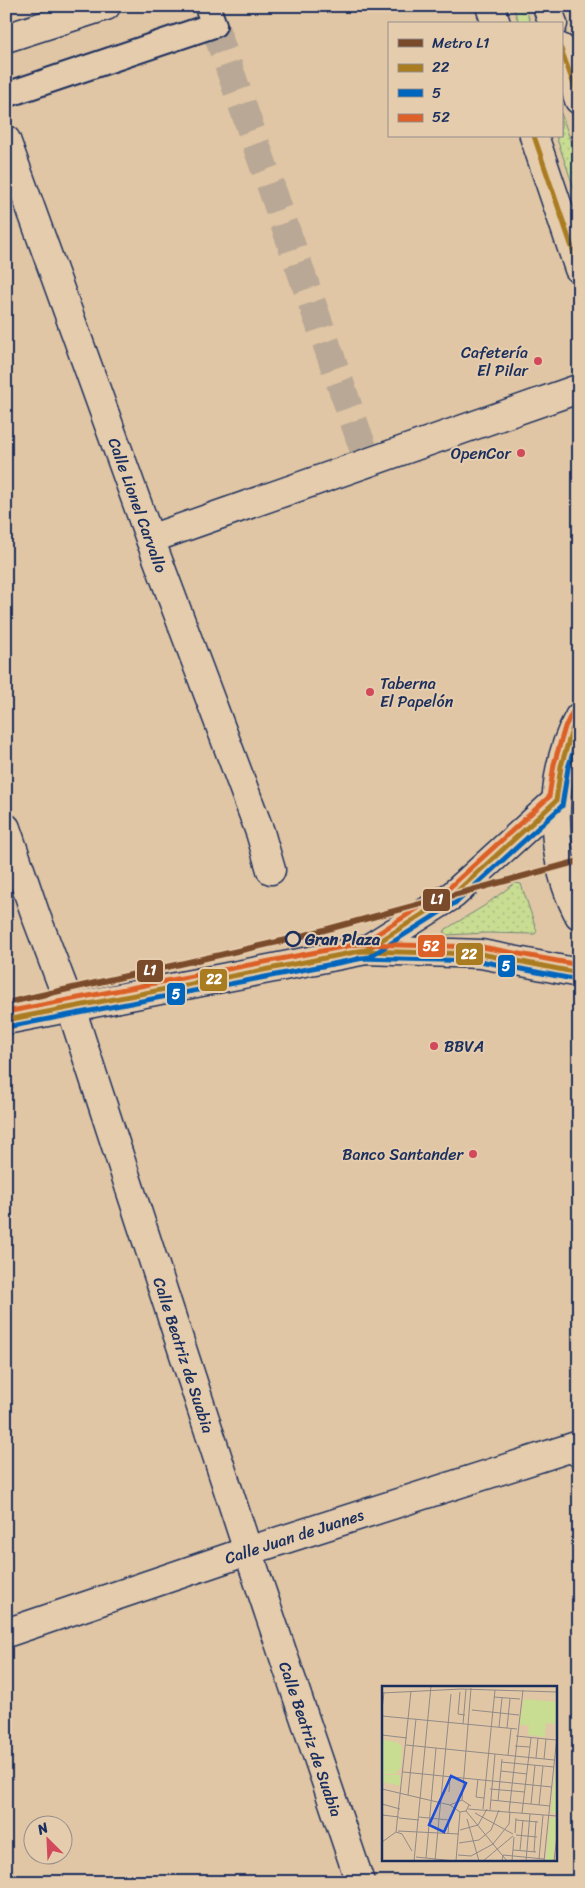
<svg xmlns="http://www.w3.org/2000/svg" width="585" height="1888" font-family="Sriracha,sans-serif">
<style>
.green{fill:url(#green-dots);stroke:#728678}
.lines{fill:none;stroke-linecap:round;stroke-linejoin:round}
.pedestrian-tunnel{stroke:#b9a896;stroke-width:28;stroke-dasharray:28 14;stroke-linecap:butt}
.service-casing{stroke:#1b2f5e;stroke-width:28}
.pedestrian-casing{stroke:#1b2f5e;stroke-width:31}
.minor-casing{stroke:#1b2f5e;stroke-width:31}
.secondary-casing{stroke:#1b2f5e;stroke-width:31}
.primary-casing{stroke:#1b2f5e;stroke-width:31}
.service{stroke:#e5ccad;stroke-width:24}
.pedestrian{stroke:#e5ccad;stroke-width:28}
.minor{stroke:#e5ccad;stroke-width:28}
.secondary{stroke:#e5ccad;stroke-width:28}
.primary{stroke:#e5ccad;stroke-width:28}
.bus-1-casing{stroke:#e5ccad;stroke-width:9}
.bus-2-casing{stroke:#e5ccad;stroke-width:9}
.bus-3-casing{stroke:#e5ccad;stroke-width:9}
.bus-1{stroke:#aa7c21;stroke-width:5}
.bus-2{stroke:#0065bd;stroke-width:5}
.bus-3{stroke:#dc6028;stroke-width:5}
.metro-1-casing{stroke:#e5ccad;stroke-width:10}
.metro-1{stroke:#7a4b2a;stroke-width:6}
.poi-dot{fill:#d1495b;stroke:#e5ccad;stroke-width:2}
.stop-dot{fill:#e5ccad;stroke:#1b2f5e;stroke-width:2.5}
.labels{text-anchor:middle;stroke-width:4;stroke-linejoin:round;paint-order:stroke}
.poi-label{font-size:16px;fill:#1b2f5e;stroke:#e5ccad;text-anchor:end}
.street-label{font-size:16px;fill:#1b2f5e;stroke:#e5ccad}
.stop-label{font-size:16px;font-weight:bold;fill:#1b2f5e;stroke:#e5ccad;text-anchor:start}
.inset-road{fill:none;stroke:#918a88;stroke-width:1}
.view{fill:#1d4ed8;fill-opacity:0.15;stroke:#1d4ed8;stroke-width:2.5}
.inset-edge{fill:none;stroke:#1b2f5e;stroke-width:2.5}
.line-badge{stroke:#e5ccad;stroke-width:2}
.badge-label{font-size:14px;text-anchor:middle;font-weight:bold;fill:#fff}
</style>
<defs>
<pattern id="green-dots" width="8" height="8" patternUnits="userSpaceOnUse" patternTransform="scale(1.25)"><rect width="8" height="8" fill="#c8dc92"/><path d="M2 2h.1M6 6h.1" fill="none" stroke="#abbd80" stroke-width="1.8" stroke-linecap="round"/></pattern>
</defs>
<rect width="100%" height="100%" fill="#e0c6a4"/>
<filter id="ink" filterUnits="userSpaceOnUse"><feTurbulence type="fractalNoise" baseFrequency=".02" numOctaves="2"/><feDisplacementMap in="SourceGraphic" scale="10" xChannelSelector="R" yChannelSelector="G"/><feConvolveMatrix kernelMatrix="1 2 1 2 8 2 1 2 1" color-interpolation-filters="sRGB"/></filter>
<g filter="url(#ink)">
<g class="green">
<polygon points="513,6 525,6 531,24 519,24"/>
<polygon points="561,113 579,165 579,203 556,136 561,136"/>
<polygon points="515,883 521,884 537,931 535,934 487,933 446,935 444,932 446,929 484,906"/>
</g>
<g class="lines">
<polyline class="pedestrian-tunnel" points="214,25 368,462"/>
<g class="service-casing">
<polyline id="service" points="6,95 214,25 207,6"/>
</g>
<g class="pedestrian-casing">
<polyline id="pedestrian" points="271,870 260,832 150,539 575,390"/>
</g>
<g class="minor-casing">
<g id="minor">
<polyline points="6,38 106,6"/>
<polyline points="6,140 150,539"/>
<polyline points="6,828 36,916 71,1008 248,1551 360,1882"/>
<polyline points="6,1633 248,1551 576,1446 579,1453"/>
</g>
</g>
<g class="secondary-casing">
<g id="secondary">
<polyline points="490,6 496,24"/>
<polyline points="547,6 553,24"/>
<polyline points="561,48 579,100"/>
<polyline points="534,136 579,269"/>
</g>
</g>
<g class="primary-casing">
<g id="primary">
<path d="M579 717C552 765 549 839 568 890 571 899 575 907 579 915"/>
<polyline points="366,950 453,895 556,801"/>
<polyline points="6,1020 366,950 481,954 579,973"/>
</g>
</g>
<use href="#service" class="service"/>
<use href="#pedestrian" class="pedestrian"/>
<use href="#minor" class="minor"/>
<use href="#secondary" class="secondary"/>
<use href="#primary" class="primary"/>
<g class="bus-1-casing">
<g id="bus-1">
<polyline points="561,49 579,99"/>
<polyline points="534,136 579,268"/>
<polyline points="358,951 481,954 579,973"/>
<polyline points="6,1020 366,950 453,895 556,801 561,766 572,730 579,717"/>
</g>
</g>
<g class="bus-2-casing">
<g id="bus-2">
<polyline points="359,958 480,961 578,980"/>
<polyline points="7,1027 369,957 458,901 562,806 568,768 579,734"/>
</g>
</g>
<g class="bus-3-casing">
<g id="bus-3">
<polyline points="357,944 482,947 579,965"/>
<polyline points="6,1012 363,943 448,889 549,797 554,764 565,727 572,713"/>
</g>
</g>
<use href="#bus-1" class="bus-1"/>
<use href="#bus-2" class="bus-2"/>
<use href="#bus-3" class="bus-3"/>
<g class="metro-1-casing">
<polyline id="metro-1" points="6,1003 291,939 579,861"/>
</g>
<use href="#metro-1" class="metro-1"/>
</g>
</g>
<g class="poi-dot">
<circle cx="538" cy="361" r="5"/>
<circle cx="521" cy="453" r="5"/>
<circle cx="370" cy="692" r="5"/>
<circle cx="434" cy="1046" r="5"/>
<circle cx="473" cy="1154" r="5"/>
</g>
<circle class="stop-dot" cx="293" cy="939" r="7"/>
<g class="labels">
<g class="poi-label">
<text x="528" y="358">Cafetería<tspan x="528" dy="18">El Pilar</tspan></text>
<text x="511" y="459">OpenCor</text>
<text x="380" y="689" text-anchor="start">Taberna<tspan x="380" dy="18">El Papelón</tspan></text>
<text x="444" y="1052" text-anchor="start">BBVA</text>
<text x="463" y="1160">Banco Santander</text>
</g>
<g class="street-label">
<text transform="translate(138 505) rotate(70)" y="6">Calle Lionel Carvallo</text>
<text transform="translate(184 1355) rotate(72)" y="6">Calle Beatriz de Suabia</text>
<text transform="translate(294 1536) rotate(-18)" y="6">Calle Juan de Juanes</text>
<text transform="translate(311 1739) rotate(71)" y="6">Calle Beatriz de Suabia</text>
</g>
<g class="stop-label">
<text x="305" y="945">Gran Plaza</text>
</g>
</g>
<g transform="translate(382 1686)">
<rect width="175" height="175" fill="#e0c6a4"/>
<path d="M142 13 175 16 173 38 164 37 163 51 146 49 147 40 137 38ZM175 70V128L169 126ZM0 89H18L19 100 0 96ZM168 132H175L171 175H164Z" fill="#c8dc92"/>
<path d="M0 54 15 56 20 61 19 81 14 88H0Z" fill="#c8dc92"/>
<path class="inset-road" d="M78 6 76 28 83 29M0 7 79 3 175 6M112 11 138 13M0 24 2 6M90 24 137 29M0 30 135 43M81 38 84 3M117 41 120 12M125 42 128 13M0 49 25 52M134 50 174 54M24 59 172 74M133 60 148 61M126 69 129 43M154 72 156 52M162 73 164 53M119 76 172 81M119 85 145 88M21 86 170 101M96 93 94 111 102 112M0 103 68 119 78 126 84 125 87 119M108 103 143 106M67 106 68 91M26 109 34 33M80 114 89 2M109 114 168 120M116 115 120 73M0 118 18 123M149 118 153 79M68 119 80 114 89 120M157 119 161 80M86 123 175 130M101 123 113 4M108 124 113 68M84 125 125 175M127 126 141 4M93 127 131 148M140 127 149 52M0 129 17 131M37 131 67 134 66 147M17 132 37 134M85 133 97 175M134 134 156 136M78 144 96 139 105 123M16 145 77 148M14 146 29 5M14 146 20 148 30 165M133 147 134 132M134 149 155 151M0 156 14 146M77 157 97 154 109 144 117 124M131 164 154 166M138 164 141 134M152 166 154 135M76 169 89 170 111 158 127 138 128 126M34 171 73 175M44 172 54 62M157 173 161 129M32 175 49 0M53 175 69 8M74 175 78 126M101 175 131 150M120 175 121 169 162 173M130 175 132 151M144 175 148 128M162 175 175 50M172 175 175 150"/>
<path class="view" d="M69 90 84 97 62 146 47 139Z"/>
<rect width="175" height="175" class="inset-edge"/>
</g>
<g class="line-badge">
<rect x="422" y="888" width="29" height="24" rx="5" fill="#7a4b2a"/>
<rect x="417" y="934" width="29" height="24" rx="5" fill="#dc6028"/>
<rect x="455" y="942" width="29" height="24" rx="5" fill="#aa7c21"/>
<rect x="497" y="954" width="19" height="24" rx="5" fill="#0065bd"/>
<rect x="136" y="959" width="28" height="24" rx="5" fill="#7a4b2a"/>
<rect x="199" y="968" width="29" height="24" rx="5" fill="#aa7c21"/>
<rect x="166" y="982" width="20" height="24" rx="5" fill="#0065bd"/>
</g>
<g class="badge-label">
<text x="437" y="904">L1</text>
<text x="431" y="951">52</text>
<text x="469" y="959">22</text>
<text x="506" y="971">5</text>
<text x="150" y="975">L1</text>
<text x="214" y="984">22</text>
<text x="176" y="999">5</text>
</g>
<rect width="585" height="1888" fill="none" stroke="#e5ccad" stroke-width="25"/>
<rect x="12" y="12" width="560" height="1863" fill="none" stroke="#1b2f5e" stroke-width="2" filter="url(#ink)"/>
<rect x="388" y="22" width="175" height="115" fill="#e5ccad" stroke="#948d8d"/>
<rect x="398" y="39" width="25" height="8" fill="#7a4b2a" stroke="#948d8d"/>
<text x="432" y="48" font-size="15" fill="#1b2f5e">Metro L1</text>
<rect x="398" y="64" width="25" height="8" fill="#aa7c21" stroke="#948d8d"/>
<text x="432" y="72" font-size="15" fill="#1b2f5e">22</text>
<rect x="398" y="89" width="25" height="8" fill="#0065bd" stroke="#948d8d"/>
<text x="432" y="98" font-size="15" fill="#1b2f5e">5</text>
<rect x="398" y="114" width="25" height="8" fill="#dc6028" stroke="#948d8d"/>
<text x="432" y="122" font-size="15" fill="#1b2f5e">52</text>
<g transform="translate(48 1840) rotate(336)"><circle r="24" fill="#e5ccad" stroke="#948d8d"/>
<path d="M0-4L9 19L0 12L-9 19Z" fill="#d1495b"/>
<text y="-8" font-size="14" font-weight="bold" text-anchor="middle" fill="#1b2f5e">N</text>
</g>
</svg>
